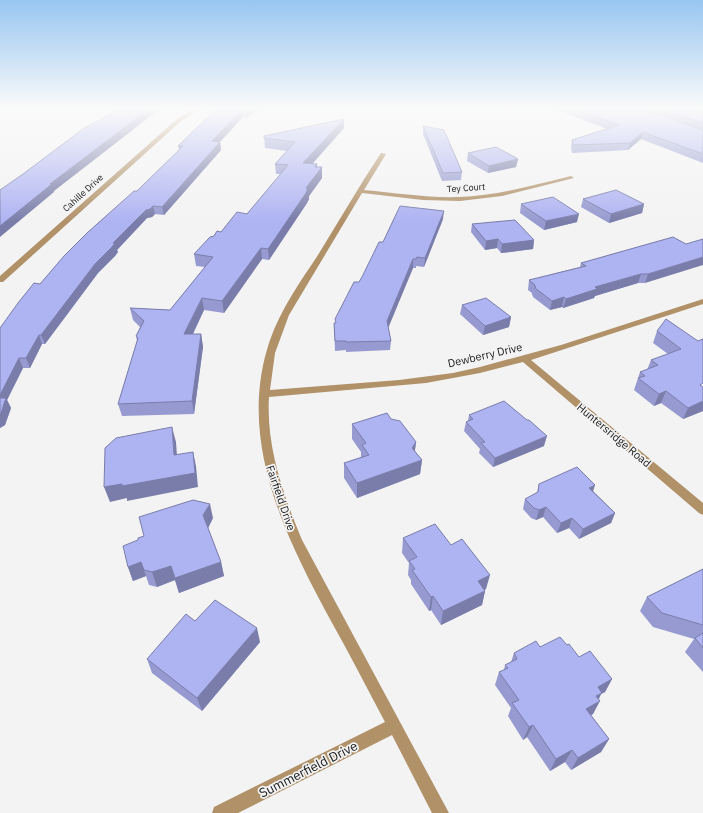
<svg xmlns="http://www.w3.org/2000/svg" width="703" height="813" font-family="'IBM Plex Sans',sans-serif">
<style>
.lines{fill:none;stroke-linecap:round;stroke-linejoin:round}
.minor{fill:#b09168;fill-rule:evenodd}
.wall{fill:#969ad0}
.shaded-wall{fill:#7a7da9}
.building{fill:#aeb3f2;stroke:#7a7da9}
.labels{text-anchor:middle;stroke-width:3.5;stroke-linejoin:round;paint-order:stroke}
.far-street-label{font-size:9px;fill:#171717;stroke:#f3f3f4}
.street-label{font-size:11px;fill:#171717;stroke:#f3f3f4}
.near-street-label{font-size:13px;fill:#171717;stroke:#f3f3f4}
</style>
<rect width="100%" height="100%" fill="#f3f3f4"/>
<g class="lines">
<g class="minor">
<polygon points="195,108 201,108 180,122 3,282 0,282 0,276 176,120"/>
<path d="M381 153 386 154 364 190C396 193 428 198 459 197 497 196 534 185 571 176L574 178 502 196 460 201 423 200 362 193 289 315 275 353 270 390 399 380 453 373 480 367 561 345 703 299V304L531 360 703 503V515L699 513 523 362 480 373 426 383 269 397C266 447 283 494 302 540L449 813H432L392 735 238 813H212L214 807 385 722C367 688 350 655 331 621 285 536 236 439 270 340 281 309 300 282 318 255 339 221 359 186 381 153Z"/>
</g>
</g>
<g class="wall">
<polygon points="219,108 268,108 254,112 246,118 243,117 220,142 221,150 164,215 155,214 152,217 147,218 117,250 118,252 115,256 98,273 45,344 42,344 30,368 23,368 7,400 11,408 5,425 0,428 0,328 40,284 137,191 179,150 178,146"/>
<polygon points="552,108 703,108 703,163 641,139 628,150 572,153 571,147 572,140 607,129"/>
<polygon points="423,126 462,172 461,180 442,181 423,134"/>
<polygon points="344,128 312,164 317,164 317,167 322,167 322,178 309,196 309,199 307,203 269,260 262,259 224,313 204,310 193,334 201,334 203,347 194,414 122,416 118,404 137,341 136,336 140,327 133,320 130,308 170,310 205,267 196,266 194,254 214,236 221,232 247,214 281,174 276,174 275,164 287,151 265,148 264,136"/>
<polygon points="468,153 518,159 516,167 488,173 467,161"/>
<polygon points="583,199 644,204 642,213 609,223 581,207"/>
<polygon points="521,204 577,222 544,230 520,213"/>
<polygon points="443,219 424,267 416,266 416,268 413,268 388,327 391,341 390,350 346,352 346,350 335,351 334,323 336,323 383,242"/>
<polygon points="472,224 534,240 533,249 501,253 497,248 485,250 471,232"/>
<polygon points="673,237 645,283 638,283 595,296 594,298 563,308 562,307 550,310 533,297 533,296 532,295 532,293 528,290 529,280 580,267 581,263"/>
<polygon points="462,305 511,317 509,327 483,335 460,314"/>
<polygon points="657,331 698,341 703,411 683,419 661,403 654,406 634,390 640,372 647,370 651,360 668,354 653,343"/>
<polygon points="469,415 544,446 493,467 479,453 480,449 464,431 466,422 468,421"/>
<polygon points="391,419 416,442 415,451 422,460 420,474 357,498 344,478 344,463 361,457 361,452 352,439 352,424"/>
<polygon points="539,484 593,491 615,513 611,523 579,539 569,528 557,533 543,517 536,520 531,518 523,509 525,499 537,493"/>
<polygon points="213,518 208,528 221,562 224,576 179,593 175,580 157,587 149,585 146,576 133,581 128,567"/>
<polygon points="403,538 451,545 486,589 484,590 485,591 482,605 441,625 431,610 429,611 411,584 411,580 408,575 409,563 402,553"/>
<polygon points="703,569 703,672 685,652 694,639 653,627 640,611 647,597"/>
<polygon points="195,621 260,642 202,711 152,673 147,659"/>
<polygon points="567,645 579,657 612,679 605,692 601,694 593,714 591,715 609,739 601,752 571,770 565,762 550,771 527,737 523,740 508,716 511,708 495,685 499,672 504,670 505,665 511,662 514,653 540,647"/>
</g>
<g class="shaded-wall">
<polygon points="150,108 161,108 54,191 54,192 0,237 0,226 50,184"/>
<polygon points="249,108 268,108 254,112 246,118 246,110"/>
<polygon points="242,110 243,117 213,149 212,141"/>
<polygon points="344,119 344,128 304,173 303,163"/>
<polygon points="643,132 641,139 628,150 630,143"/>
<polygon points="220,142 221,150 164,215 162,207"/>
<polygon points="518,159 516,167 488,173 489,166"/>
<polygon points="317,164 317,173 322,167 322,178 309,196 309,199 307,203 269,260 268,249"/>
<polygon points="644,204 642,213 609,223 611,214"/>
<polygon points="153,206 155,214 152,217 147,218 117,250 118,252 115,256 98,273 45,344 41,335 95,264 113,243 146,210"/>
<polygon points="444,211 443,219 424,267 425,258"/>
<polygon points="579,214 577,222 544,230 546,221"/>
<polygon points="498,239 497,248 485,250 486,241"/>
<polygon points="534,240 533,249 501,253 502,244"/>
<polygon points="261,248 262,259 224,313 222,301"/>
<polygon points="703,257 703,265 645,283 648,274"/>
<polygon points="413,259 413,268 387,331 387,321"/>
<polygon points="641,274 638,283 595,296 594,298 563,308 566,299 595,287"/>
<polygon points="564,297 562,307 550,310 552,301"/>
<polygon points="202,298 204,310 187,346 184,334"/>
<polygon points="511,317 509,327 483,335 485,326"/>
<polygon points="201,334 203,347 194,414 192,401"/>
<polygon points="39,335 42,344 30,368 26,358"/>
<polygon points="19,358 23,368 7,400 11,408 5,425 0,428 0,395"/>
<polygon points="666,391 661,403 654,406 659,394"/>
<polygon points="703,401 703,411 683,419 688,408"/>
<polygon points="172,427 176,442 178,470 174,455"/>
<polygon points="547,436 544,446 493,467 495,458"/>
<polygon points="416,442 414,456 412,448"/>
<polygon points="193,452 196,466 198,487 127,501 127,498 110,502 104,487"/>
<polygon points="422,460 420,474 357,498 357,483"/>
<polygon points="595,485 592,495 589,488"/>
<polygon points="210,504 213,518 207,530 203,515"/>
<polygon points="546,507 543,517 536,520 539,510"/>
<polygon points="615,513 611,523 579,539 583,529"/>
<polygon points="572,518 569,528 557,533 561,523"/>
<polygon points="141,562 146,576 133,581 128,567"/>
<polygon points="221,562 224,576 179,593 175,580 157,587 152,572 171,566"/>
<polygon points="490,575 486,589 474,595 478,581"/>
<polygon points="485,591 482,605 441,625 443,611"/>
<polygon points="433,596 431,610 429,611 431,597"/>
<polygon points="257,628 260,642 202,711 197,698"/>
<polygon points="612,679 605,692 601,694 596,704 600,701 593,714 579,722 598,687"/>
<polygon points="533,725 527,737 523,740 529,727"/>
<polygon points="609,739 601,752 571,770 578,758"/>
<polygon points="572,750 565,762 550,771 556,759"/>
</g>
<g class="building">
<polygon points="121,108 150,108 50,184 52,184 0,226 0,190 23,174 83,129"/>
<polygon points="219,108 249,108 246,110 242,110 212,141 220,142 162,207 153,206 150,209 146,210 113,243 115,243 112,247 95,264 41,335 39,335 26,358 19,358 0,395 0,328 18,303 34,283 40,284 64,256 87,233 134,191 137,191 183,146 178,146 211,114"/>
<polygon points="572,108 639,108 703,130 703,154 643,132 630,143 573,145 572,140 619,125"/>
<polygon points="656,108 703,108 703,123"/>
<polygon points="344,119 303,163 317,164 315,167 322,167 306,188 308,188 306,193 268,249 261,248 222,301 202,298 184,334 201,334 192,401 118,404 138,338 136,336 144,321 130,308 170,310 213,257 194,254 210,237 214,236 217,231 221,232 237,212 247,214 288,165 275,164 295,142 264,138 264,136"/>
<polygon points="423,126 444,130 462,172 443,173"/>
<polygon points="496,147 518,159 489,166 468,153"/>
<polygon points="616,190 644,204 611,214 583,199"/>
<polygon points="553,197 579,214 546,221 521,204"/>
<polygon points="400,206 444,211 425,258 417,257 416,259 413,259 387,321 391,341 346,342 346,341 335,341 334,323 336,323 335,319 354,282 359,282 362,277 379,242 383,242"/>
<polygon points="515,220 534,240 502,244 498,239 486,241 472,224"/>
<polygon points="673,237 686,244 703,239 703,257 648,274 641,274 595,287 597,289 566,299 564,297 552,301 535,288 536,287 534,285 535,285 529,280 586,266 581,263"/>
<polygon points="486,298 511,317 485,326 462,305"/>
<polygon points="666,319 698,341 703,339 703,383 700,385 703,387 703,401 688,408 666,391 659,394 638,378 645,376 640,372 658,365 651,360 681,349 657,331"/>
<polygon points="0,398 6,398 0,416"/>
<polygon points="504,401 527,420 529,420 547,436 495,458 481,443 485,442 466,422 473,419 469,415"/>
<polygon points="387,413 391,419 400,421 416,442 412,448 422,460 357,483 344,463 369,455 362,445 366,443 352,424"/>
<polygon points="172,427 174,455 193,452 195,473 122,486 122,484 104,487 105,448 116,438"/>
<polygon points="577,467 595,485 589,488 615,513 583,529 572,518 561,523 546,507 539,510 534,508 525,499 538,492 539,484"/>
<polygon points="193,500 210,504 203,515 221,562 175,578 171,566 152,572 144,570 141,562 128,567 123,546 138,540 138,538 144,536 139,517"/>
<polygon points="435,524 451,545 462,539 490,575 478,581 485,591 443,611 433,596 431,597 412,570 415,569 409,561 417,557 403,538"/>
<polygon points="703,569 703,625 662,613 647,597"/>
<polygon points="215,600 257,628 197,698 147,659 186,614 195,621"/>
<polygon points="703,633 703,648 695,638"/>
<polygon points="560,637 567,645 569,644 579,657 590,651 612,679 598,687 602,693 596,696 600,701 586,709 609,739 578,758 572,750 556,759 533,725 529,727 512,703 519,700 499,672 508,668 505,665 517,659 514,653 536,641 540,647"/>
</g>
<linearGradient id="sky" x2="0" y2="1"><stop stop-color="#98c6f1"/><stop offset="0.49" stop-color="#fafafa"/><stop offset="1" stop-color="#fafafa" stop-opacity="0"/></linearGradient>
<rect width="703" height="222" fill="url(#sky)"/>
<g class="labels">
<g class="far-street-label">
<text transform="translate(466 188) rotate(-4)" y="3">Tey Court</text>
<text transform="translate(83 193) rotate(-42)" y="3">Cahille Drive</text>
</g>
<g class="street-label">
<text transform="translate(485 355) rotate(-13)" y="4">Dewberry Drive</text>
<text transform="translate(614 435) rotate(40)" y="4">Huntersridge Road</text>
<text transform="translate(281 498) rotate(71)" y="4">Fairfield Drive</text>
</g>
<g class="near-street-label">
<text transform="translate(308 769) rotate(-27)" y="5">Summerfield Drive</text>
</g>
</g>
</svg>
